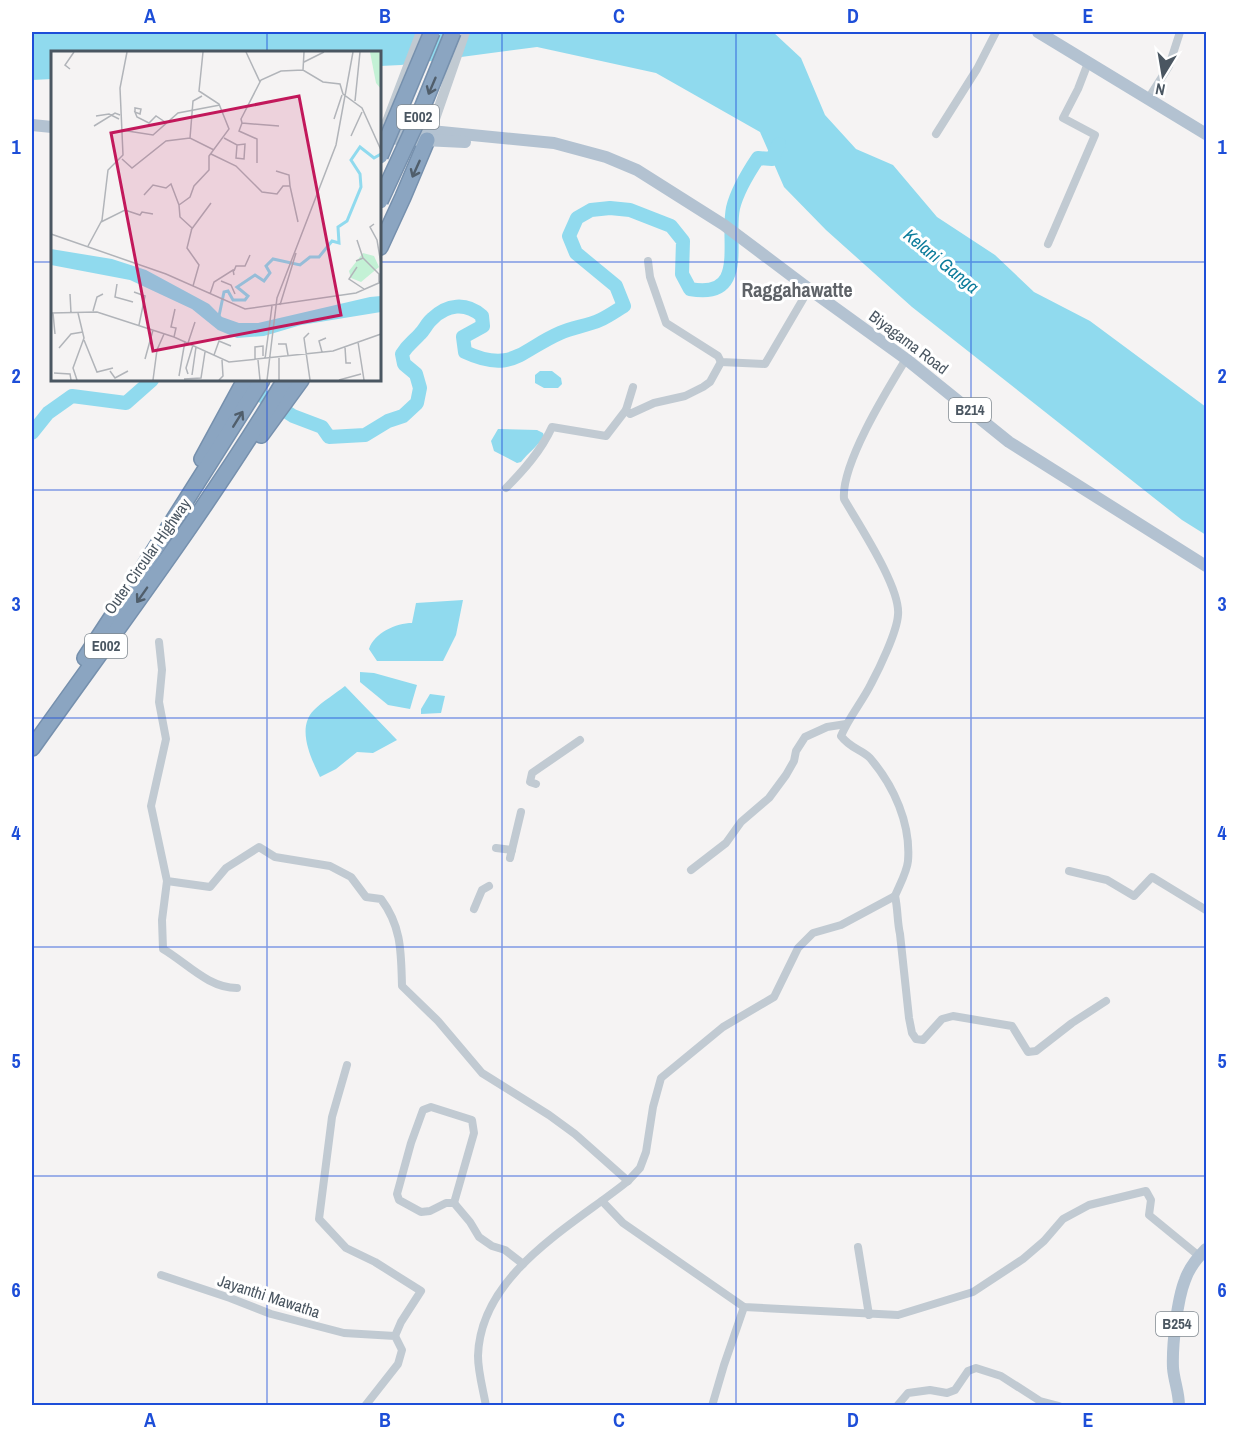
<svg xmlns="http://www.w3.org/2000/svg" width="1238" height="1437" font-family="'Archivo Narrow',sans-serif">
<style>
.water{fill:#90daee}
.lines{fill:none;stroke-linecap:round;stroke-linejoin:round}
.river{stroke:#90daee;stroke-width:14}
.motorway-casing{stroke:#7690ad;stroke-width:18}
.minor{stroke:#c1cad2;stroke-width:8}
.tertiary{stroke:#c1cad2;stroke-width:10}
.primary{stroke:#b3c2d1;stroke-width:12}
.motorway{stroke:#8ba5c1;stroke-width:15}
.motorway-bridge-casing{stroke:#7690ad;stroke-width:18;stroke-linecap:butt}
.motorway-bridge{stroke:#8ba5c1;stroke-width:15}
.oneway{stroke:#505e6b}
.grid{fill:none;stroke:#1d4ed8;stroke-width:1.5;stroke-opacity:0.55}
.labels{text-anchor:middle;stroke-width:6;stroke-linejoin:round;paint-order:stroke}
.shield{fill:#fff;stroke:#808990;stroke-width:1.5}
.shield-label{font-size:15px;font-weight:bold;fill:#4a5661}
.street-label{font-size:16px;fill:#4a5661;stroke:#fff}
.water-label{font-size:18px;font-style:italic;fill:#0c7c9b;stroke:#fff}
.quarter-label{font-size:20px;font-weight:bold;fill:#5f6368;stroke:#fff}
.inset-river{fill:none;stroke:#90daee;stroke-width:3}
.inset-road{fill:none;stroke:#b1b4b9;stroke-width:1.5}
.view{fill:#c2185b;fill-opacity:0.15;stroke:#c2185b;stroke-width:3}
.inset-edge{fill:none;stroke:#4a5661;stroke-width:3}
.neatline{fill:none;stroke:#1d4ed8;stroke-width:2}
.grid-label{font-size:20px;text-anchor:middle;font-weight:bold;fill:#1d4ed8}
</style>
<rect width="100%" height="100%" fill="#f5f3f3"/>
<g class="water">
<polygon points="32,32 773,32 801,58 825,115 856,149 893,165 937,217 995,255 1034,292 1090,321 1206,407 1206,535 1182,520 912,307 826,230 784,187 760,132 656,73 537,47 401,65 380,66 380,52 52,52 52,79 32,80"/>
<polygon points="540,371 552,371 561,378 562,384 558,388 544,388 535,383 535,375"/>
<path d="M498 429 537 430 543 433 544 436C538 446 528 453 521 462L517 463 494 451 491 441Z"/>
<path d="M463 600 456 635 443 661H377L369 649C374 633 396 623 412 623L416 603Z"/>
<polygon points="360,672 374,673 417,685 410,709 388,705 360,682"/>
<path d="M345 686 397 740 373 753 357 752 336 769 320 777C311 758 296 728 314 710 323 701 335 694 345 686Z"/>
<polygon points="430,694 445,696 441,713 421,714 421,709"/>
</g>
<g class="lines">
<g class="river">
<path d="M247 386 293 416 322 427 329 437 365 435 388 421 403 416 417 403 420 388 416 374 404 364 402 354C408 344 413 342 420 334 425 329 427 323 432 319 447 304 466 302 482 316L483 326 463 337 465 352C512 374 521 350 560 333 573 327 587 326 600 320 609 316 617 310 624 306L616 286 576 253 569 236 577 218 591 210 610 208 630 210 671 226 683 241 682 274 690 289C748 300 726 241 733 208 737 191 748 173 758 158L772 159 779 144"/>
<polyline points="32,433 48,413 72,396 126,403 152,380"/>
</g>
<g class="motorway-casing">
<g id="motorway">
<polyline points="380,247 403,197 427,140"/>
<polyline points="261,435 301,380"/>
<polyline points="202,459 245,380"/>
<polyline points="85,658 123,600 262,380"/>
<path d="M32 748C118 627 208 508 285 380"/>
</g>
</g>
<g class="minor">
<polyline points="1148,99 1169,66 1180,32"/>
<polyline points="936,134 977,69 996,32"/>
<polyline points="1048,244 1095,135 1063,118 1078,89 1088,63"/>
<polyline points="648,261 650,277 666,323 718,356 721,362 765,364 809,289"/>
<polyline points="633,387 626,410 630,414 654,403 685,396 703,387 710,382 721,362"/>
<path d="M506 488C524 470 541 451 552 427L606 436 626 410"/>
<path d="M159 642 162 670 159 702 166 739 151 806 167 881 210 887 226 868 259 847 275 857 330 866 351 877 366 897 381 899C402 927 401 953 402 986L438 1021 482 1073 549 1115 575 1134 628 1181"/>
<polyline points="536,784 530,782 532,773 580,740"/>
<polyline points="496,848 512,850"/>
<polyline points="510,858 521,812"/>
<polyline points="691,870 726,843 741,822 769,798 786,775 794,761 796,751 805,737 827,727 846,724"/>
<polyline points="1069,871 1107,880 1134,896 1152,877 1206,910"/>
<path d="M167 881 162 920 163 949C187 963 208 988 237 988"/>
<path d="M895 896C898 909 897 921 900 934L909 1018 912 1033 916 1039 923 1040 942 1019 953 1016 1012 1026 1028 1052 1036 1051 1072 1023 1106 1001"/>
<polyline points="474,909 482,890 489,886"/>
<polyline points="347,1065 332,1117 319,1219 346,1248 375,1262 421,1291 401,1322 395,1336"/>
<polygon points="431,1107 472,1120 474,1133 454,1203 446,1203 430,1211 421,1212 399,1200 397,1194 411,1143 423,1110"/>
<polyline points="602,1201 623,1223 744,1307 898,1315 973,1292 1023,1259 1044,1241 1063,1219 1089,1205 1146,1191 1151,1200 1149,1215 1199,1256"/>
<polyline points="454,1203 470,1222 479,1237 492,1246 505,1250 523,1264"/>
<polyline points="858,1247 869,1315"/>
<polyline points="161,1275 230,1298 271,1314 344,1333 395,1336 402,1350 398,1364 365,1406"/>
<path d="M486 1406C483 1389 478 1372 478 1356 480 1274 572 1226 628 1181L640 1168 646 1152 653 1107 661 1078 723 1027 774 997 798 948 813 933 841 925 895 896C899 886 907 872 908 861 911 824 894 786 870 758 861 749 851 749 841 736 849 717 862 702 871 684 879 669 897 632 898 615 901 588 859 525 844 499 841 464 887 390 906 359"/>
<polyline points="712,1406 724,1365 744,1307"/>
<polyline points="897,1406 908,1393 930,1390 947,1393 955,1390 968,1371 976,1368 1001,1376 1040,1401 1059,1406"/>
</g>
<g class="tertiary">
<polyline points="380,134 388,119 421,32"/>
<polyline points="428,139 465,32"/>
</g>
<g class="primary">
<polyline points="1038,32 1206,134"/>
<polyline points="32,125 52,127"/>
<polyline points="380,130 431,131 554,143 606,157 637,170 724,225 809,289 906,359 1009,442 1206,566"/>
<polyline points="381,138 465,142"/>
<path d="M1179 1406C1179 1392 1174 1381 1173 1368 1172 1346 1177 1300 1185 1280 1189 1268 1198 1257 1206 1249"/>
</g>
<use href="#motorway" class="motorway"/>
<g class="motorway-bridge-casing">
<g id="motorway-bridge">
<polyline points="380,156 432,32"/>
<polyline points="380,201 416,123 453,32"/>
</g>
</g>
<use href="#motorway-bridge" class="motorway-bridge"/>
</g>
<defs><path id="oneway-shaft" d="M-6 0H5M1.5-3L5.5 0L1.5 3" fill="none" stroke-width="1.6" stroke-linecap="round" stroke-linejoin="round" transform="scale(1.5)"/></defs>
<g class="oneway">
<use href="#oneway-shaft" transform="translate(432 86) rotate(113)"/>
<use href="#oneway-shaft" transform="translate(416 169) rotate(114)"/>
<use href="#oneway-shaft" transform="translate(238 419) rotate(-58)"/>
<use href="#oneway-shaft" transform="translate(142 595) rotate(125)"/>
</g>
<path class="grid" d="M267 32V52M502 32V1406M736 32V1406M971 32V1406M32 262H52M380 262H1206M267 380V1406M32 490H1206M32 718H1206M32 947H1206M32 1176H1206"/>
<g class="labels">
<g class="shield">
<rect x="397" y="105" width="42" height="24" rx="4.5"/>
<rect x="949" y="398" width="42" height="24" rx="4.5"/>
<rect x="85" y="634" width="42" height="24" rx="4.5"/>
<rect x="1156" y="1312" width="42" height="24" rx="4.5"/>
</g>
<g class="shield-label">
<text x="418" y="122">E002</text>
<text x="970" y="415">B214</text>
<text x="106" y="651">E002</text>
<text x="1177" y="1329">B254</text>
</g>
<g class="street-label">
<text transform="translate(909 342) rotate(37)" y="6">Biyagama Road</text>
<text transform="translate(147 556) rotate(-55)" y="6">Outer Circular Highway</text>
<text transform="translate(269 1296) rotate(18)" y="6">Jayanthi Mawatha</text>
</g>
<g class="water-label">
<text transform="translate(941 261) rotate(39)" y="6">Kelani Ganga</text>
</g>
<g class="quarter-label">
<text x="797" y="297">Raggahawatte</text>
</g>
</g>
<g transform="translate(51 51)">
<rect width="330" height="330" fill="#f5f3f3"/>
<path d="M319 1H330V38L325 32ZM312 202 323 205 328 216 310 231 300 227 298 220Z" fill="#c3f1d5"/>
<path d="M0 198 61 208 95 219 158 253 171 266 188 272H207L319 246 330 245V261L250 274 213 285 186 287 167 279 141 258 79 229 0 214Z" fill="#90daee"/>
<path class="inset-river" d="M168 265 173 241 177 240 182 249H194L197 245 186 236 204 224 213 230 219 222 215 215 222 208 249 214 259 206H268L281 190 288 192 287 176 296 170 310 136 309 123 300 109 309 96 323 107 330 103"/>
<path class="inset-road" d="M195 1 209 31M253 11 273 1M19 18 14 14 23 1M252 19 253 1M304 50 309 1M84 61V57L90 58 89 63 84 61 86 66 98 72 105 65 114 71M45 65 58 63 68 68M283 68 291 44M191 72 188 80 206 88V112M43 75 64 62 69 64M228 75 191 72 190 68 210 29 230 20 252 19 272 31 289 33 292 43 311 57 330 99M70 79 102 84 127 62 169 54M300 85 311 61M139 87 142 50 151 45M173 87 186 94 194 93 193 108 185 107 186 94M160 103 185 115 211 141 226 143 232 135H239L247 171M71 108 81 117 115 90 139 87 163 99M225 120 238 124 239 135M93 144 102 134 115 137 120 133 128 154M50 171 74 159 89 164 91 161 102 163M323 173 319 176 326 189 330 213M140 179 160 152M0 183 115 223 194 258 305 242 330 231M37 195 51 169 57 119 72 104 69 37 76 1M312 207 328 223V231M305 210 312 207 306 189M306 216 298 228 313 238M183 220 185 215H194L199 204M170 230 180 234 184 243M66 233 64 246 82 251M142 235 148 214 136 197 141 177 129 166 128 154 139 146 143 135 158 119V105L178 78 168 53 148 40 152 1M83 241 94 245 88 274M19 243 20 262M159 243 163 231 182 219 183 224M229 254 245 202M42 260 46 246 52 243M0 262 46 261 123 286 178 311 282 300 330 283M2 262 4 283M258 282 253 287 259 329M123 286 125 277 120 276 124 258M33 289 46 321 62 317M307 291 313 329M137 292 144 271M227 293H235L237 304M294 296 295 312H300M8 297 20 283 32 281M271 301 268 290 275 287M163 304 168 290 180 295M228 307V329M94 308 102 279M204 308V296L212 295V305M214 308 221 255M207 309 209 329M59 320 64 327 77 320M3 322 19 323 20 329M137 323 135 317 142 294M141 324 145 296M128 325 134 290M133 328 150 327 154 301M26 329 22 317 33 287 27 262M102 329 106 299 113 283M168 329 172 325 171 309M216 329 226 247 285 94 302 1M288 329 310 323"/>
<path class="view" d="M248 45 290 264 102 300 60 82Z"/>
<rect width="330" height="330" class="inset-edge"/>
</g>
<rect width="1238" height="1437" fill="none" stroke="#ffffff" stroke-width="66"/>
<g transform="translate(1163 75) rotate(191)" stroke="#ffffff" stroke-width="4.5" paint-order="stroke">
<path d="M0-4.5L10 22L0 15L-10 22Z" fill="#4a5661"/>
<text y="-9" font-size="16" font-weight="bold" text-anchor="middle" fill="#4a5661">N</text>
</g>
<rect x="33" y="33" width="1172" height="1371" class="neatline"/>
<g class="grid-label">
<text x="150" y="23">A</text>
<text x="385" y="23">B</text>
<text x="619" y="23">C</text>
<text x="853" y="23">D</text>
<text x="1088" y="23">E</text>
<text x="16" y="154">1</text>
<text x="1222" y="154">1</text>
<text x="16" y="383">2</text>
<text x="1222" y="383">2</text>
<text x="16" y="611">3</text>
<text x="1222" y="611">3</text>
<text x="16" y="840">4</text>
<text x="1222" y="840">4</text>
<text x="16" y="1068">5</text>
<text x="1222" y="1068">5</text>
<text x="16" y="1297">6</text>
<text x="1222" y="1297">6</text>
<text x="150" y="1427">A</text>
<text x="385" y="1427">B</text>
<text x="619" y="1427">C</text>
<text x="853" y="1427">D</text>
<text x="1088" y="1427">E</text>
</g>
</svg>
